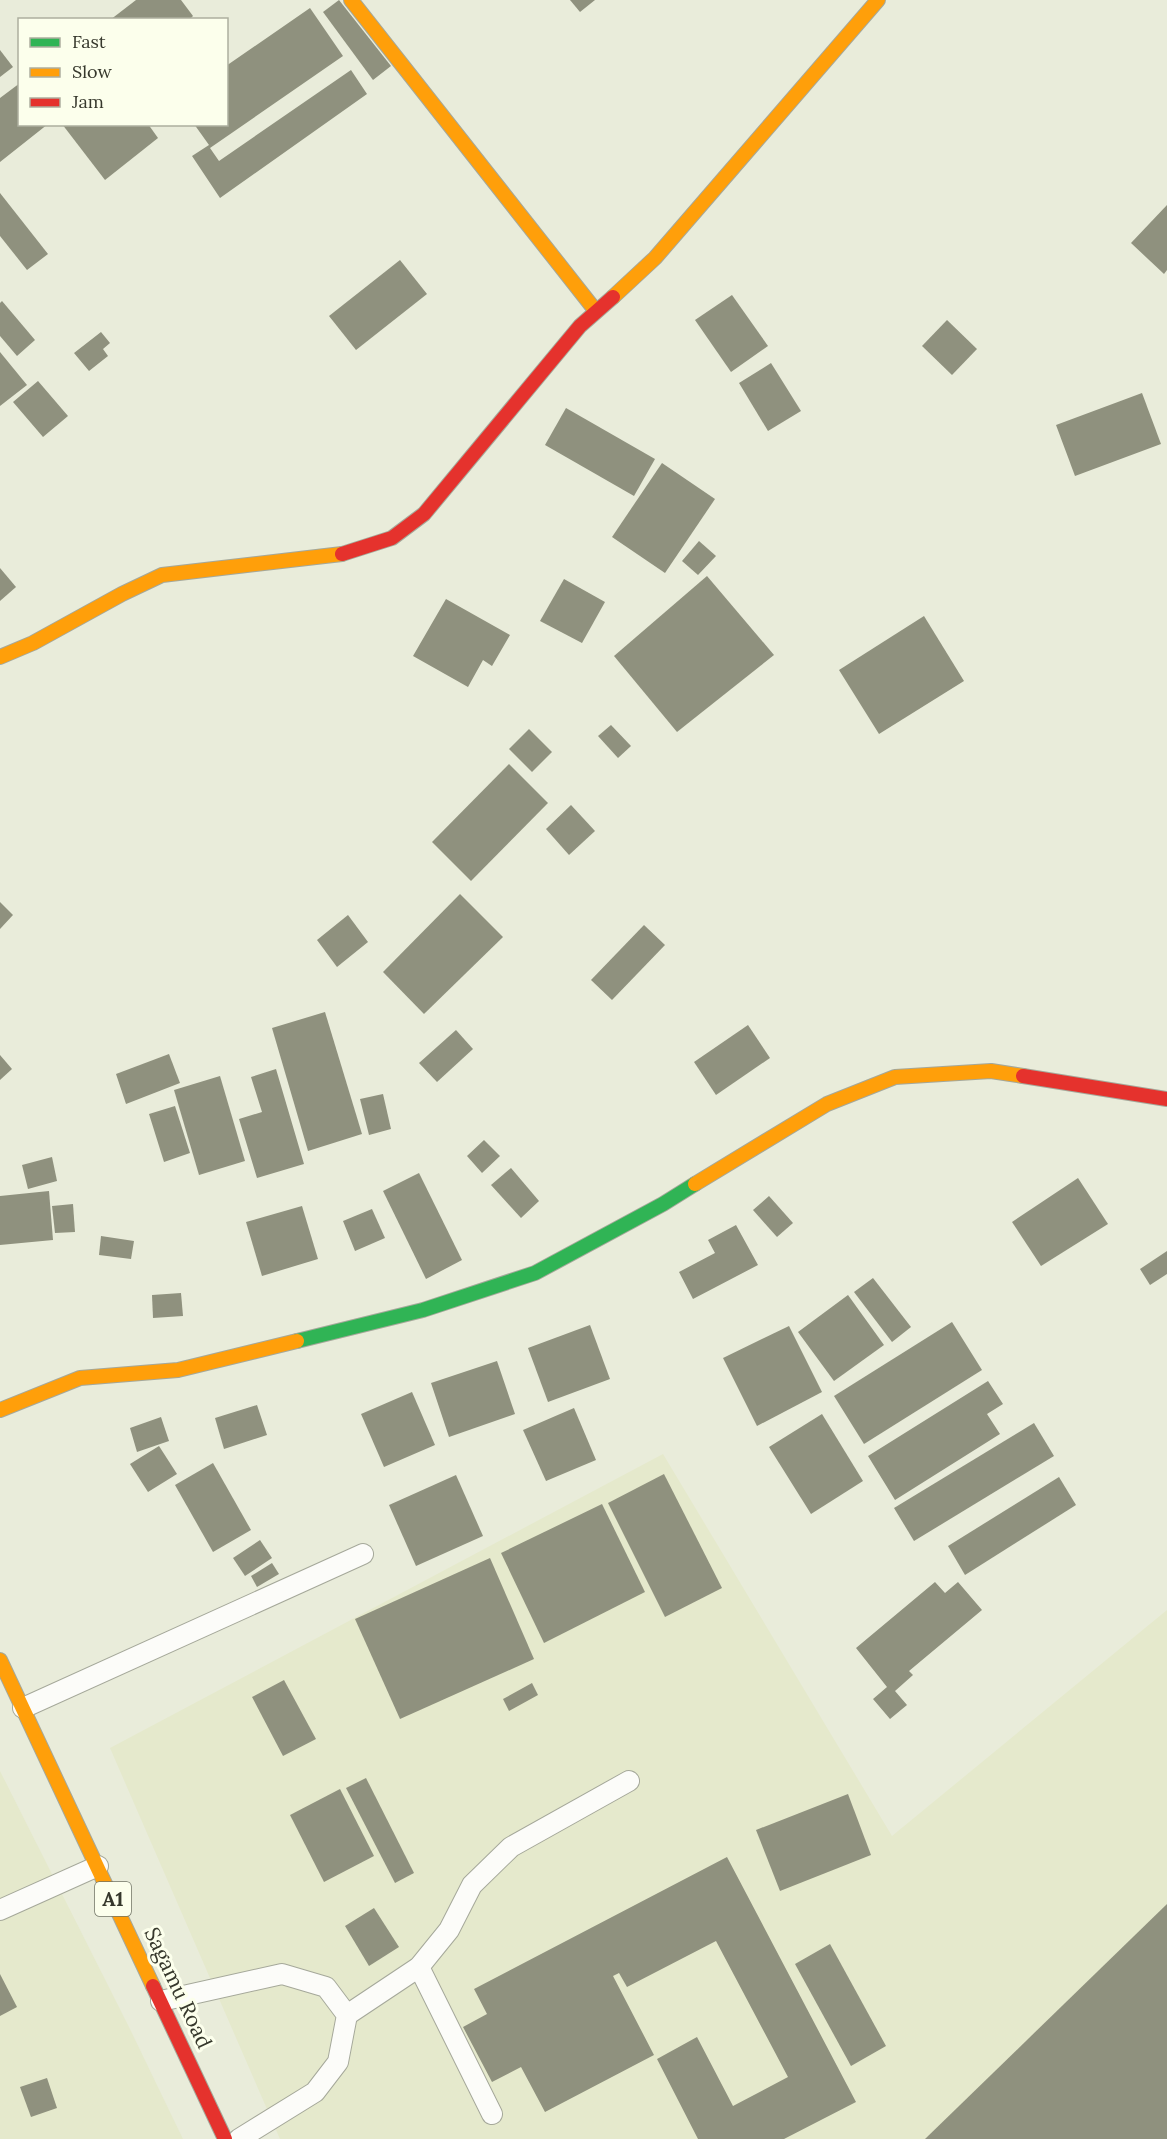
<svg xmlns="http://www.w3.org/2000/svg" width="1167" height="2139" font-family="Lora,serif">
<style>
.built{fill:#e5e9cc}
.building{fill:#8f917e}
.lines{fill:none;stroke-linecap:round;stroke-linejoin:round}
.lane-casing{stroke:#a5a89a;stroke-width:22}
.fast-casing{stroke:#a5a89a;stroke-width:16}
.slow-casing{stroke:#a5a89a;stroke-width:16}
.jam-casing{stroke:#a5a89a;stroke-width:16}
.lane{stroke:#fcfcf9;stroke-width:20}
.fast{stroke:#30b455;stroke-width:14}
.slow{stroke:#ff9f0a;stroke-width:14}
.jam{stroke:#e5322d;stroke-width:14}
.labels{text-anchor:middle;stroke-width:6;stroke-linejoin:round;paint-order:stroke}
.shield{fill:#fcffec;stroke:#717466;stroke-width:1.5}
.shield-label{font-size:20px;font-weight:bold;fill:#36382c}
.street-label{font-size:21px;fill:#36382c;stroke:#fcffec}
</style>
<rect width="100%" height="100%" fill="#e9ecda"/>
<g class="built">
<polygon points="663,1454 892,1836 1167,1610 1167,2139 280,2139 110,1748"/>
<polygon points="0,1771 129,2027 183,2139 0,2139"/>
</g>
<g class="building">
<polygon points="136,0 181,0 193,16 189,20 110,20"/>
<polygon points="339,0 391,66 373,80 323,12"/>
<polygon points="570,0 595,0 580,12"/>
<polygon points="310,8 343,56 210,148 219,161 351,70 367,94 220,198 192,156 209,145 194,124 226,124 226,66"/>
<polygon points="0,50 13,67 0,77"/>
<polygon points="20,83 20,124 48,124 0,162 0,98"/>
<polygon points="62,124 148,124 158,138 105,180"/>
<polygon points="0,193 48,254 27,270 0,236"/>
<polygon points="1167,205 1167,270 1164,274 1131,243"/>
<polygon points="400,260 427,294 356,350 329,316"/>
<polygon points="732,295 768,346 731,372 695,320"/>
<polygon points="2,301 35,340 17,356 0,336 0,303"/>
<polygon points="947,320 977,349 952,375 922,346"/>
<polygon points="101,332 110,343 103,349 108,356 89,371 74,353"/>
<polygon points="0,352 27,385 0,406"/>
<polygon points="771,363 801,411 768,431 739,383"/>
<polygon points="38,381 68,416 43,437 13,402"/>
<polygon points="1142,393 1161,444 1075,476 1056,425"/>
<polygon points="566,408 655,459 634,496 545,445"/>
<polygon points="662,463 715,499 665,573 612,537"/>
<polygon points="699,541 716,556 698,575 682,561"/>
<polygon points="0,568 16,587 0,601"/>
<polygon points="707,576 774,655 677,732 614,656"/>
<polygon points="564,579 605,602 582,643 540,621"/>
<polygon points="446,599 510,635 492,666 483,660 468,687 413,656"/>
<polygon points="924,616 964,681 879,734 839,670"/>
<polygon points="611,725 631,746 618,758 598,736"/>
<polygon points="529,729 552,752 532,772 509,749"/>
<polygon points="509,764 548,803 471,881 432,842"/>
<polygon points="571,805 595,831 569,855 546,829"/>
<polygon points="460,894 503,937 424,1014 383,972"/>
<polygon points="0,902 13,915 0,929"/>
<polygon points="348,915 368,942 337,967 317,940"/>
<polygon points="644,925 665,945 612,1000 591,980"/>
<polygon points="325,1012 362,1134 308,1151 272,1028"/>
<polygon points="748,1025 770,1058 716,1095 694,1062"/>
<polygon points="456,1030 473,1049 437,1082 419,1063"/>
<polygon points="169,1054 180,1083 126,1104 116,1074"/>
<polygon points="0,1055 12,1069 0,1080"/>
<polygon points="276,1069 304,1164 257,1178 239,1119 262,1112 251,1077"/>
<polygon points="220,1076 245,1161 199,1175 174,1090"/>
<polygon points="383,1094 391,1129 369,1135 360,1099"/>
<polygon points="175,1106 190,1153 164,1162 149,1114"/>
<polygon points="484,1140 500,1156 482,1173 467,1156"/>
<polygon points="52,1157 57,1181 28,1189 22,1165"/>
<polygon points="511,1168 539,1201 521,1218 491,1185"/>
<polygon points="419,1173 462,1260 426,1279 383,1191"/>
<polygon points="1078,1178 1108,1224 1041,1266 1012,1222"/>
<polygon points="49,1191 53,1240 0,1245 0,1196"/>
<polygon points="769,1196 793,1223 777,1237 753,1210"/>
<polygon points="73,1204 75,1232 55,1233 52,1206"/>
<polygon points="302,1206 318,1259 262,1276 246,1222"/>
<polygon points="372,1209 385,1238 355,1251 343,1221"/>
<polygon points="736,1225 758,1265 693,1299 679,1272 715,1253 708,1240"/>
<polygon points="101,1236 134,1241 131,1259 99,1255"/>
<polygon points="1167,1251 1167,1274 1150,1285 1140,1269"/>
<polygon points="873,1278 911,1327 892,1342 854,1292"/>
<polygon points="181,1293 183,1316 153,1318 152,1295"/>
<polygon points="848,1295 884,1345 834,1381 798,1332"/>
<polygon points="952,1322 982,1370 864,1444 834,1396"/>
<polygon points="590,1325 610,1379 548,1402 528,1348"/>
<polygon points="789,1326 822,1392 757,1426 723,1358"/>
<polygon points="497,1361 515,1414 449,1437 431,1383"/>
<polygon points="988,1381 1003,1404 987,1414 1000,1434 895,1500 868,1456"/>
<polygon points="412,1392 435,1445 384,1467 361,1414"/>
<polygon points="257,1405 267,1435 224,1449 215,1418"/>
<polygon points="574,1408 596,1460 546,1481 523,1430"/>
<polygon points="822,1414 863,1481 811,1514 769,1447"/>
<polygon points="161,1417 169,1441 137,1452 130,1428"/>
<polygon points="1034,1423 1054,1456 914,1541 894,1508"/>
<polygon points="159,1446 177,1474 148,1492 130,1464"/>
<polygon points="213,1463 251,1530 213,1552 175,1485"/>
<polygon points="664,1474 722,1588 665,1617 608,1503"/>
<polygon points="456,1475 483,1536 416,1566 389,1505"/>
<polygon points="1059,1477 1076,1505 965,1575 948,1546"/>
<polygon points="602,1504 645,1592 544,1643 501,1553"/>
<polygon points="260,1540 272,1558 245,1576 233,1558"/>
<polygon points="490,1558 534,1659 400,1719 355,1619"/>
<polygon points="272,1563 279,1574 257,1587 251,1576"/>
<polygon points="935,1582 945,1593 958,1582 982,1610 909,1671 913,1675 895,1691 907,1705 890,1719 873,1699 887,1687 856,1648"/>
<polygon points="284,1680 316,1739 283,1756 252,1697"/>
<polygon points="532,1683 538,1695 509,1711 503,1699"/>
<polygon points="366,1778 414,1873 395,1883 346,1788"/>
<polygon points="340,1789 374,1856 324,1882 290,1815"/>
<polygon points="848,1794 871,1855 780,1891 756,1830"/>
<polygon points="727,1857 856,2102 784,2139 698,2139 657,2059 697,2037 733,2106 788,2077 716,1941 627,1987 619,1973 613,1976 654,2055 545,2112 521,2067 492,2082 463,2027 487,2014 474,1989"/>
<polygon points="1167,1904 1167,2139 925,2139"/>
<polygon points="374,1908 399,1947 369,1966 345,1926"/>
<polygon points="830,1944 886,2046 851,2066 795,1964"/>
<polygon points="0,1974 17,2007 0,2016"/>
<polygon points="47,2078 57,2108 31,2117 20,2087"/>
</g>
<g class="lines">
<g class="lane-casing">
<g id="lane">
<polyline points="23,1708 363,1554"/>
<polyline points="0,1910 98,1866"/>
<polyline points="419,1967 492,2114"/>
<polyline points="161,2001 282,1974 326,1987 347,2015 338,2062 315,2092 239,2139"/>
<polyline points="347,2015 419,1967 449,1930 472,1885 511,1847 629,1781"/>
</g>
</g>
<g class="fast-casing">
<polyline id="fast" points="297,1341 423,1310 535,1273 663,1204 695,1184"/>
</g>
<g class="slow-casing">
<g id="slow">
<polyline points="351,0 595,310"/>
<polyline points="613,297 655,258 878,0"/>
<polyline points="0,657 33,643 122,594 162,575 342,554"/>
<polyline points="695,1184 827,1104 895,1077 991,1071 1023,1076"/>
<polyline points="0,1410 80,1378 178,1370 297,1341"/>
<polyline points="0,1660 153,1986"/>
</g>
</g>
<g class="jam-casing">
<g id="jam">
<polyline points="342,554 392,538 424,514 580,326 613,297"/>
<polyline points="1023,1076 1167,1099"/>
<polyline points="153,1986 225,2139"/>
</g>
</g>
<use href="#lane" class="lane"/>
<use href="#fast" class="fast"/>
<use href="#slow" class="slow"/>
<use href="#jam" class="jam"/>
</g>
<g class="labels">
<rect class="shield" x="95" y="1882" width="36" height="34" rx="4.5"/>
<g class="shield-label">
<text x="113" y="1906">A1</text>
</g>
<g class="street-label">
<text transform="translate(178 1988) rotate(65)" y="7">Sagamu Road</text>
</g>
</g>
<rect x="18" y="18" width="210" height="108" fill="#fcffec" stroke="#adaf9f" stroke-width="1.5"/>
<rect x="30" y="38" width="30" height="9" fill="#30b455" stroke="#adaf9f" stroke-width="1.5"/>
<text x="72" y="48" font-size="18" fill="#36382c">Fast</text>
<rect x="30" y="68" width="30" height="9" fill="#ff9f0a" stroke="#adaf9f" stroke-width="1.5"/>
<text x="72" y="78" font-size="18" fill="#36382c">Slow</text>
<rect x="30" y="98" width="30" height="9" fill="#e5322d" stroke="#adaf9f" stroke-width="1.5"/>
<text x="72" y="108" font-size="18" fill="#36382c">Jam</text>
</svg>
